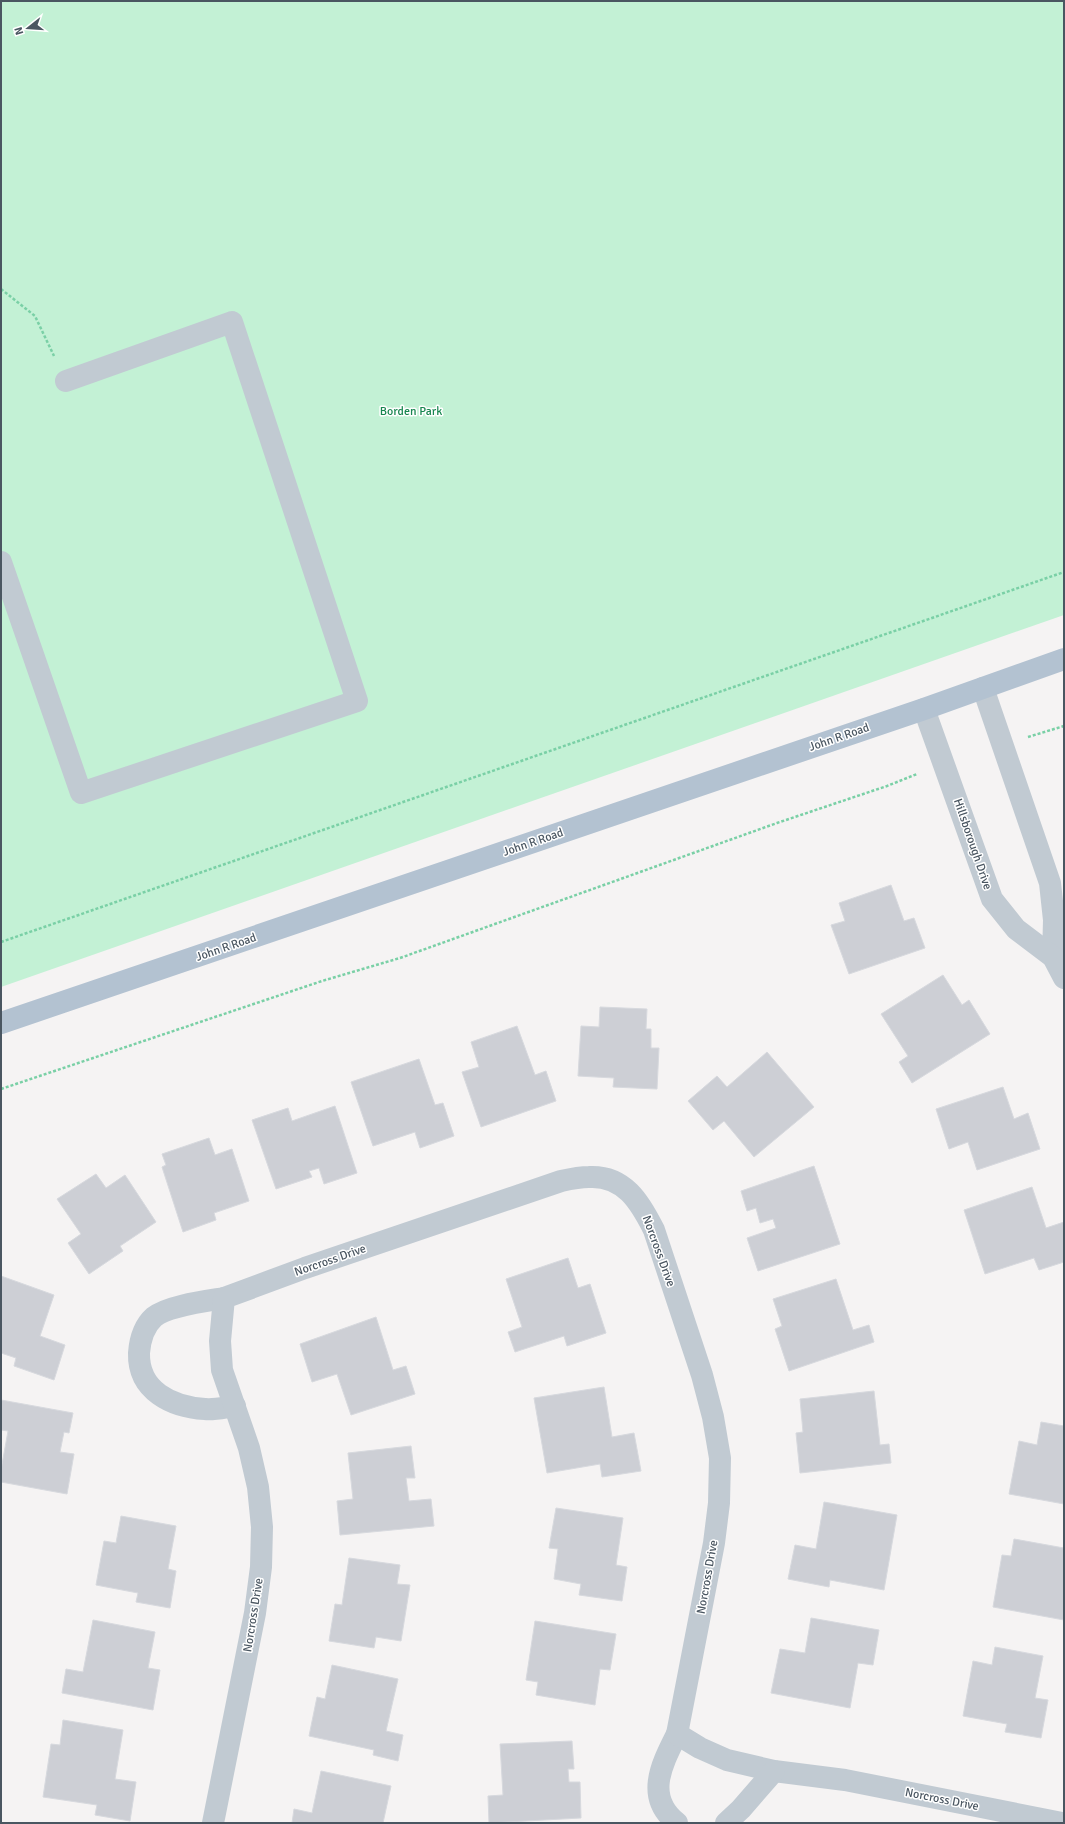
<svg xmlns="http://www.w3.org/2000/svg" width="1065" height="1824" font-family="Signika,sans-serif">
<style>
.green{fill:#c3f1d5}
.building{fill:#cdcfd5;stroke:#d7d9de}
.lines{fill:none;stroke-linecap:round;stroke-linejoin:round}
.path{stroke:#7ad0a6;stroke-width:2.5;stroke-dasharray:3 2;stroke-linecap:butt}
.minor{stroke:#c1cad2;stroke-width:22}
.major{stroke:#b3c2d1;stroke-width:22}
.labels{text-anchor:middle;stroke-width:3;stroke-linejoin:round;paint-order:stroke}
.park-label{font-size:12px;fill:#17864f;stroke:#fff}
.street-label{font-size:12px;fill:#4a5661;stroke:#fff}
</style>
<rect width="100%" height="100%" fill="#f5f3f3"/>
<polygon class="green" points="1,1 1064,1 1064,615 1,987"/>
<g class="building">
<polygon points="891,885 904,921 914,918 925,948 849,974 831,925 845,921 839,903"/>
<polygon points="943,975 962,1005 969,1000 990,1034 912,1083 899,1062 908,1056 881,1014"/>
<polygon points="600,1007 647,1009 646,1029 651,1029 651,1048 659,1048 657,1089 613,1087 614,1078 578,1076 581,1026 599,1027"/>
<polygon points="517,1026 535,1075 546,1071 556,1101 481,1127 462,1072 479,1067 471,1042"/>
<polygon points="767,1052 814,1107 754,1157 724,1121 713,1130 688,1101 717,1076 727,1087"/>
<polygon points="419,1059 435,1105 443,1103 454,1136 420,1148 415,1132 373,1146 351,1082"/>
<polygon points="1003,1087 1014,1119 1028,1113 1040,1149 977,1170 968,1142 949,1149 936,1109"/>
<polygon points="335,1106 357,1173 324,1184 319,1168 309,1171 312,1177 276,1189 252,1120 288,1108 292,1121"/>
<polygon points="209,1138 215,1155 232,1149 249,1201 214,1213 216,1220 183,1232 162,1167 166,1165 162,1154"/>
<polygon points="814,1166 840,1244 758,1271 747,1238 776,1228 773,1219 760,1223 756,1208 747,1211 741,1191"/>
<polygon points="96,1174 106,1188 125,1175 156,1222 120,1246 123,1251 89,1274 68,1243 81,1234 57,1199"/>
<polygon points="1032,1187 1046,1228 1064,1222 1064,1262 1039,1270 1034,1258 985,1274 964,1210"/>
<polygon points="568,1258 578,1288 590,1284 606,1333 567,1346 564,1336 515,1352 508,1332 522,1327 506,1279"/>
<polygon points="1,1276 54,1295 40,1336 65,1345 54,1380 14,1366 16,1358 1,1353"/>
<polygon points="836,1279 853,1330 869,1325 874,1342 789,1371 775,1329 782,1326 773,1299"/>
<polygon points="376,1317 393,1370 406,1366 415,1394 351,1415 337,1374 312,1382 300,1344"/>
<polygon points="604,1387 612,1437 634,1433 641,1471 602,1477 600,1464 547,1473 534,1398"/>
<polygon points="874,1391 880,1445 889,1444 891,1463 800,1473 796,1433 803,1432 800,1399"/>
<polygon points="1,1400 73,1413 69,1433 64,1432 60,1452 74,1454 67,1494 1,1482 1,1470 8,1431 1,1430"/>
<polygon points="1041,1422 1064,1426 1064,1504 1009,1494 1019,1441 1037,1445"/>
<polygon points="411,1446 415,1478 406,1478 409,1501 431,1499 434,1526 340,1535 337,1501 353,1499 348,1453"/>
<polygon points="824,1502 897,1515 884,1590 830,1580 829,1587 788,1579 795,1545 816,1549"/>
<polygon points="556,1508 623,1518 616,1565 627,1567 622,1601 579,1595 581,1584 554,1579 558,1549 549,1548"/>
<polygon points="121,1516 176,1526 168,1569 176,1571 170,1608 136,1602 138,1593 96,1585 104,1541 116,1543"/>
<polygon points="1014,1539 1064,1548 1064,1620 993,1607 1002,1555 1011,1556"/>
<polygon points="349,1558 400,1565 397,1584 410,1585 401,1641 376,1637 374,1648 329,1641 335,1604 342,1605"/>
<polygon points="811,1618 879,1630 873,1665 858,1663 850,1708 771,1693 780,1649 805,1653"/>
<polygon points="93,1620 155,1632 148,1668 160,1670 153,1710 62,1693 66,1669 83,1672"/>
<polygon points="535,1621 616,1634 610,1670 600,1669 595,1705 536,1695 538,1682 526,1680"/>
<polygon points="995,1647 1043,1656 1035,1698 1048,1700 1041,1738 1005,1732 1007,1724 963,1716 973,1661 992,1665"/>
<polygon points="332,1665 398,1679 386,1731 403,1735 398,1761 373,1755 374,1750 309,1736 317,1697 325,1699"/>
<polygon points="63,1720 123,1730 115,1779 136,1782 130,1821 95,1815 97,1805 43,1797 51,1744 60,1745"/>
<polygon points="572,1741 574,1769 568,1769 569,1782 580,1782 581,1818 489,1823 488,1796 503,1795 500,1744"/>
<polygon points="321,1771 391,1786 383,1823 292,1823 294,1809 312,1813"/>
</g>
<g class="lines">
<g class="path">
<polyline points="1,289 35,316 54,356"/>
<polyline points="1028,737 1064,726"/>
<polyline points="1,942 1064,572"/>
<polyline points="1,1089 322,981 400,958 777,823 887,786 917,774"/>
</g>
<g class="minor">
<polyline points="1,562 81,793 357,701 232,322 66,381"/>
<polyline points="983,688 1050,883 1054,920 1053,957"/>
<polyline points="924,709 992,899 1016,929 1053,957 1064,978"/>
<path d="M224 1298C206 1301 167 1306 154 1317 144 1326 140 1340 139 1353 138 1391 172 1407 205 1409 215 1410 226 1407 235 1406"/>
<path d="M677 1734C662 1764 644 1797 677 1823"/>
<path d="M213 1823 255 1613 261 1567 262 1527 258 1487 249 1448 222 1370 220 1341 224 1298 305 1268 561 1181C570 1179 579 1177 589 1177 624 1175 640 1202 654 1230L702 1375 713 1417 720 1458 719 1503 714 1543 677 1734 700 1748 727 1760 774 1771 845 1780 1062 1823"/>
<polyline points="726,1823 741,1809 774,1771"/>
</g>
<polyline class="major" points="1,1023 924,709 1064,659"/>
</g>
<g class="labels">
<g class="park-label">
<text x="411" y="415">Borden Park</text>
</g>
<g class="street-label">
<text transform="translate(839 737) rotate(-19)" y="4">John R Road</text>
<text transform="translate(533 842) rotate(-19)" y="4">John R Road</text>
<text transform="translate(973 844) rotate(71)" y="4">Hillsborough Drive</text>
<text transform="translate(226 947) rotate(-19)" y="4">John R Road</text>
<text transform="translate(659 1251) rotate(70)" y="4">Norcross Drive</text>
<text transform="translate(330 1260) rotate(-19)" y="4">Norcross Drive</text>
<text transform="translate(707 1577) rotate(-80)" y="4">Norcross Drive</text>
<text transform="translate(253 1615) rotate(-81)" y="4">Norcross Drive</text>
<text transform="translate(942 1799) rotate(11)" y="4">Norcross Drive</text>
</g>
</g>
<rect width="1065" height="1824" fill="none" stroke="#4a5661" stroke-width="4"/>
<g transform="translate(28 28) rotate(253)" stroke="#ffffff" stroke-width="3" paint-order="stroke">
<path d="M0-3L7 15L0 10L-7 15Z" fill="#4a5661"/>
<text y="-6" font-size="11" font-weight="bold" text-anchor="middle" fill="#4a5661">N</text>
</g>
</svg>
